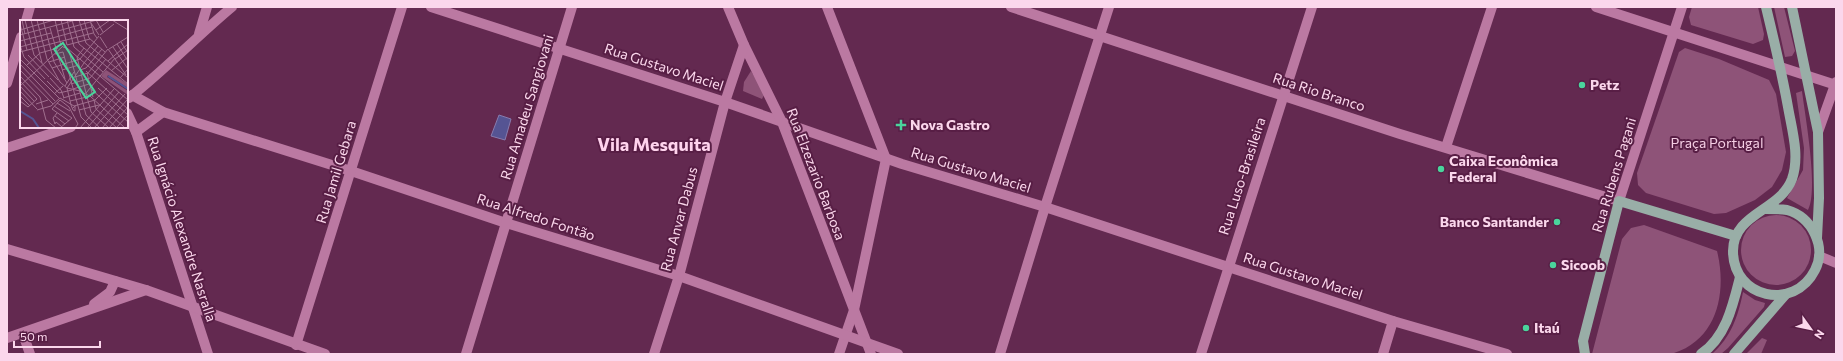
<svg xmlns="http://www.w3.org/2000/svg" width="1843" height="361" font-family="Commissioner,sans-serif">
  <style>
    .green { fill: #8e5378 }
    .water { fill: #555493; stroke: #877bae }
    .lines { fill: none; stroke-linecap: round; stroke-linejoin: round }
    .minor { stroke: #bb79a2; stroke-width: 10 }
    .major { stroke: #99aea7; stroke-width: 10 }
    .poi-dot { fill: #4ad49c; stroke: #581e45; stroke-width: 1.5 }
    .labels { text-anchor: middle; stroke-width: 4; stroke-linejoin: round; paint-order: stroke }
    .street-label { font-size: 14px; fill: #fbd7ec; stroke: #581e45 }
    .poi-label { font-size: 14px; font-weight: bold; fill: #fbd7ec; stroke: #581e45; text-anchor: start }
    .park-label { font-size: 14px; fill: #f4cee4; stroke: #581e45 }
    .district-label { font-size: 18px; font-weight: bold; fill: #ffd3ed; stroke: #581e45 }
    .inset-river { fill: none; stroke: #555493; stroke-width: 2 }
    .inset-road { fill: none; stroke: #a06f8e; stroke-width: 1 }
    .view { fill: #4ad49c; fill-opacity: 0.15; stroke: #4ad49c; stroke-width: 2 }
    .inset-edge { fill: none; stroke: #fbd7ec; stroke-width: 2 }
  </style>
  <rect width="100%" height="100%" fill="#632950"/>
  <!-- green -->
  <g class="green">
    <polygon points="1692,7 1758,7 1764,34 1763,40 1753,44 1691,25 1689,17"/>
    <polygon points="1774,7 1784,7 1795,51 1792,56 1785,57"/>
    <polygon points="1685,48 1719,59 1769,80 1776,94 1786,152 1782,170 1772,187 1755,200 1726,213 1714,214 1646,193 1638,185 1637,173 1679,52"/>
    <polygon points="751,71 765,93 762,99 743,91 744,82"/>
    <path d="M1802,91C1805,115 1819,191 1808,210L1787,198L1803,170L1804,148L1796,93Z"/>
    <circle cx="1776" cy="250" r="35"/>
    <path d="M1644,225L1717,251C1727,291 1718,339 1674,353C1667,356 1657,354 1650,354C1630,354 1611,354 1592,354L1622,239L1631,228Z"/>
    <path d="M1743,292L1755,300L1765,303L1764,307L1728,348L1721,354H1712C1731,337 1738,317 1743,292Z"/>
    <polygon points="1762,338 1767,340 1761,354 1746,354"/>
  </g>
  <!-- water -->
  <polygon class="water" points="499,115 511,119 505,140 491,136"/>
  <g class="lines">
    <!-- minor -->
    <g class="minor">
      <polyline points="431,7 725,102 902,164 1045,207 1393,321 1507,354"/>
      <polyline points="728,7 744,45 782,122 871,354"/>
      <polyline points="827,7 886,159 854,310 839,354"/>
      <polyline points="1011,7 1400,134 1619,201 1682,7"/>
      <polyline points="1596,7 1836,85"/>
      <polyline points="26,21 30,7"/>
      <polyline points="199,34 207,7"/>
      <polyline points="7,83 21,37"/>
      <polyline points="132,95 163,112 351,171 506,223 679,276 898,354"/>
      <path d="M129,98C165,70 197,36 232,7"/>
      <polyline points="127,113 136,132 208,354"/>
      <polyline points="136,132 163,112"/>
      <polyline points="1818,132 1836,82"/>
      <polyline points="1446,147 1492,7"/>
      <polyline points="7,148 71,127"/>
      <polyline points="7,249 146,290 325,354"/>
      <polyline points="1819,256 1836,263"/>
      <polyline points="94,304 110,292 115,281"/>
      <polyline points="23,334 30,354"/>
      <polyline points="7,338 146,290"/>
      <polyline points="296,345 402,7"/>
      <polyline points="466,354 572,7"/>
      <polyline points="654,354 679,276 725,102 744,45"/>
      <polyline points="1000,354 1045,207 1109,7"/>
      <polyline points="1201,354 1312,7"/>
      <polyline points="1383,354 1393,321"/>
    </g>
    <!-- major -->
    <g class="major">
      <polyline points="1792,7 1818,132 1819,198 1817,238"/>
      <path d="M1766,209C1772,209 1780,209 1787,210C1812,217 1827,247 1815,270C1794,312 1733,298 1733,251C1733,213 1780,211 1792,179C1800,156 1792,130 1788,107C1782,74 1774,40 1766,7"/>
      <polyline points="1585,354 1583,341 1619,201 1736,236"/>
      <path d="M1701,354C1726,337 1733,305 1740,277"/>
      <polyline points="1734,354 1786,294"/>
    </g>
  </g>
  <!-- markers -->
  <g class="poi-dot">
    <circle cx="1582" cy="85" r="4"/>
    <path d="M899 119h4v4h4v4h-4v4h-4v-4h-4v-4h4z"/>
    <circle cx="1441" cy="169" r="4"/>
    <circle cx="1557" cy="222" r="4"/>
    <circle cx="1553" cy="265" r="4"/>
    <circle cx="1526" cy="328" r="4"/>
  </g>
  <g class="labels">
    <!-- street labels -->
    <g class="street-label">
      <text transform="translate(664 67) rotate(18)" y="5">Rua Gustavo Maciel</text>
      <text transform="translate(1319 92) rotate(18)" y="5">Rua Rio Branco</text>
      <text transform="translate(527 107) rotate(-73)" y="5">Rua Amadeu Sangiovani</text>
      <text transform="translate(971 170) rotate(17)" y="5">Rua Gustavo Maciel</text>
      <text transform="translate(336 172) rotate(-73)" y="5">Rua Jamil Gebara</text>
      <text transform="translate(816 174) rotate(69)" y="5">Rua Elzezario Barbosa</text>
      <text transform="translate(1614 175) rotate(-73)" y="5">Rua Rubens Pagani</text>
      <text transform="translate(1242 176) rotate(-72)" y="5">Rua Luso-Brasileira</text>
      <text transform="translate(536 217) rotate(18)" y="5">Rua Alfredo Fontão</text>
      <text transform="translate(679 219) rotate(-75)" y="5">Rua Anvar Dabus</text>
      <text transform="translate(182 229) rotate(72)" y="5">Rua Ignácio Alexandre Nasralla</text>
      <text transform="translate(1303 276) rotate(18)" y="5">Rua Gustavo Maciel</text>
    </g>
    <!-- poi labels -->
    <g class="poi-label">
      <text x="1590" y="90">Petz</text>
      <text x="910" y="130">Nova Gastro</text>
      <text x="1449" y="166">Caixa Econômica<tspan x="1449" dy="16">Federal</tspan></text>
      <text x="1549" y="227" text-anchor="end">Banco Santander</text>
      <text x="1561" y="270">Sicoob</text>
      <text x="1534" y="333">Itaú</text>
    </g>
    <!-- park labels -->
    <g class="park-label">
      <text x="1717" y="148">Praça Portugal</text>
    </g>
    <!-- district labels -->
    <g class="district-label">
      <text x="654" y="151">Vila Mesquita</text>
    </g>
  </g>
  <!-- overview -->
  <g transform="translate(20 20)">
    <rect width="108" height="108" fill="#632950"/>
    <path d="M86,50L108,64V68L88,55L87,57L108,71V75L81,56Z" fill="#8e5378"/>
    <path class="inset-river" d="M88,56L108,69M0,91L13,99L19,108"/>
    <path class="inset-road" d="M2,0L5,14M5,0L14,35L38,60M11,0L22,43M17,0L27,39L40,62L47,68L60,71M23,0L34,42L47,63M35,0L41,26M41,0L47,25L70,19M47,0L54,27L83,52M52,0L59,24L108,64M59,0L66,23L107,57M64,0L69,18L85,32M70,0L74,14L77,18M76,0L83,12M92,0L108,10M71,3L79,15M0,4L7,30M30,8L45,59M0,10L34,0M76,10L90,0M38,11L77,0M0,15L56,0M80,15L94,4M80,17L87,28M0,21L31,13M101,22L108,33M97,24L108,41M0,25L4,37L25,59M0,27L72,7M43,27L47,28L108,80M93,27L108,49M64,28L57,37L66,73M88,29L106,55M89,29L108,17M49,31L66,95L80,108M0,32L73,13M35,34L43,32L61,97L72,108M8,35L29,57M95,39L108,30M1,40L39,78M88,41L108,24M29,42L45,37M64,43L78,26M0,44L35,81M7,45L20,33L38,28M32,48L60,39L79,16M0,50L33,84M42,50L59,45M60,50L66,48L82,29M66,51L108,89M91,51L108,37M67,53L73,77M0,56L20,77L26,100L36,108M55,57L68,53L88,29M30,58L41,70L44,78M100,58L108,49M0,61L17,79M27,61L39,73L52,70M51,64L70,58L86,39M0,66L14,81M0,66L43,26L41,28M45,66L54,52M78,68L108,95L96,108M53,69L69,64M71,69L108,102M0,71L17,89M59,71L70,76L105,108M34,74L43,66M0,76L10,86M43,78L60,73M74,80L76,89L97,108M75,80L87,68M0,81L8,87L17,79M50,81L67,77M37,83L50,91M16,84L28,80M34,86L52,98L40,108M53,88L55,86V91L53,90L51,85L47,68L64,43M17,90L31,86L40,78L54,86L75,80M59,90L79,85M37,93L33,98L35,104L36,102L42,107M35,96L45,104M49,101L32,89L40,80L49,87L58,104L55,108M60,108L94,69M67,108L99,72M74,108L105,74M82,108L107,80M89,108L71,92L66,73L95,38M89,108L108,87"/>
    <path class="view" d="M43,23L75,72L66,78L34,29Z"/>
    <rect width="108" height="108" class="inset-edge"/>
  </g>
  <!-- border -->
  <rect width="1843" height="361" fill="none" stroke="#fbd7ec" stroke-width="16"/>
  <!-- north arrow -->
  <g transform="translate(1811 329) rotate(123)" stroke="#581e45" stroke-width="3" paint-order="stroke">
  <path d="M0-3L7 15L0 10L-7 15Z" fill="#fbd7ec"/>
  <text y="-6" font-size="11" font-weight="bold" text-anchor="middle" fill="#fbd7ec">N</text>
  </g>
  <!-- scale -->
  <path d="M14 341v6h86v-6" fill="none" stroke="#fbd7ec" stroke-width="2"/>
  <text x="20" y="341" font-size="12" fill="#fbd7ec" stroke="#581e45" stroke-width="3" paint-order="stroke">50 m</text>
</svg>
